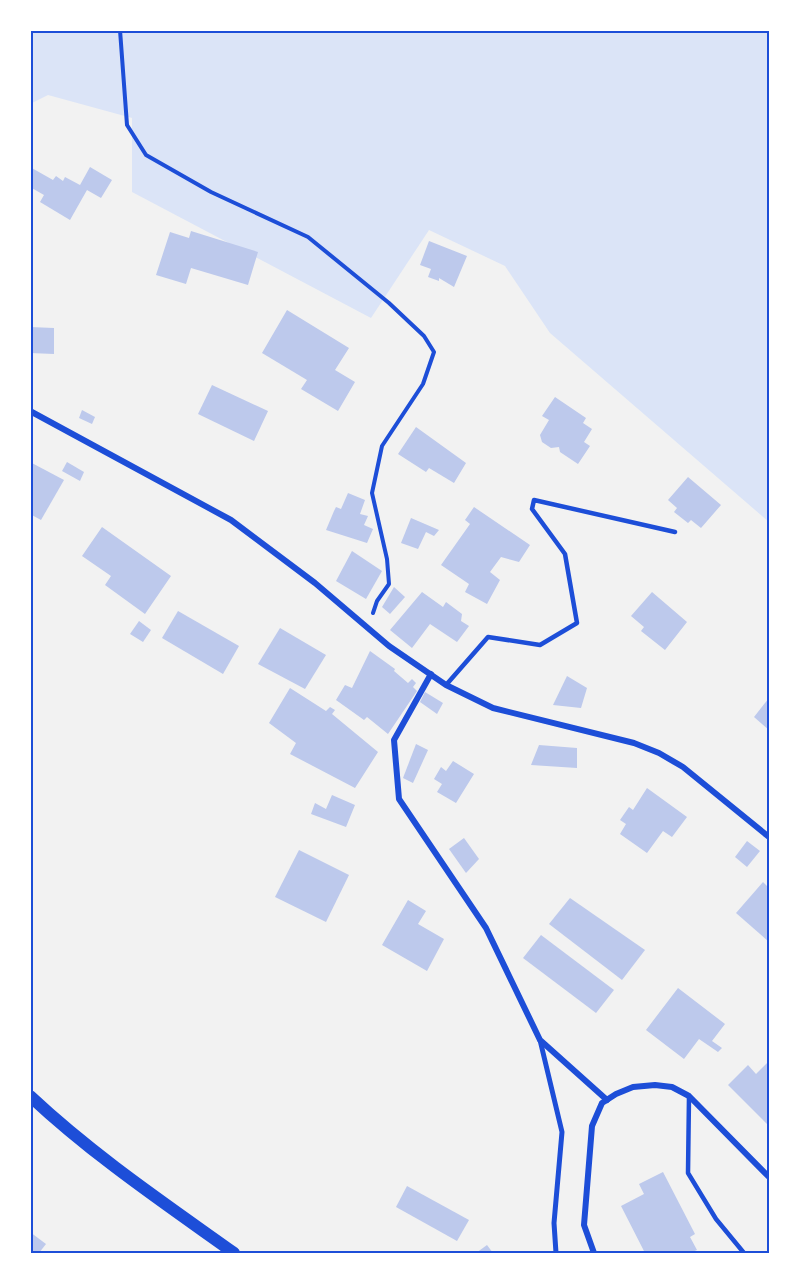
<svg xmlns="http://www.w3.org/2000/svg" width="799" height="1283" font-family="'Alegreya Sans',sans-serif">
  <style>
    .green { fill: #dbe4f7 }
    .building { fill: #bdc9ec }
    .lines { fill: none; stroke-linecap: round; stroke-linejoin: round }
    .path { stroke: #1d4ed8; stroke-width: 4 }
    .service { stroke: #1d4ed8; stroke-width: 4.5 }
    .pedestrian { stroke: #1d4ed8; stroke-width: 5 }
    .minor { stroke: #1d4ed8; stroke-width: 6 }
    .secondary { stroke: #1d4ed8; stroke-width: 12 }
    .neatline { fill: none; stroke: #1d4ed8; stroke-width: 2 }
  </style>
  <rect width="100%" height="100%" fill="#f2f2f2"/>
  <!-- green -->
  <polygon class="green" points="30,30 769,30 769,522 550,333 505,266 429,230 371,318 132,192 132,118 48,95 30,104"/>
  <!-- building -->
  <g class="building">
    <polygon points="30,167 53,180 56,176 63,181 65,177 80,185 90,167 112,180 101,198 87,190 70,220 40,202 44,195 30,187"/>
    <polygon points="191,231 258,252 248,285 191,268 186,284 156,275 170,232 189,238"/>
    <polygon points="429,241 467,256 454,287 439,278 439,281 428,277 431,269 420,265"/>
    <polygon points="287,310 349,348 335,370 355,382 338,411 301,389 307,380 262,353"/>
    <polygon points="30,327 54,328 54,354 30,353"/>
    <polygon points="212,385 268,411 254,441 198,414"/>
    <polygon points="555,397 586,418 583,423 592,429 584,442 590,446 578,464 560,452 559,447 551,448 542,442 540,435 549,420 542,416"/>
    <polygon points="82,410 95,417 92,424 79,418"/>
    <polygon points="416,427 466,463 454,483 429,468 426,472 398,454"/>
    <polygon points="30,462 64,480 41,520 30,514"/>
    <polygon points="67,462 84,472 80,481 62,471"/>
    <polygon points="688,477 721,505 701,528 691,520 688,523 674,512 677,508 668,500"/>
    <polygon points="348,493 365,500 360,514 368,516 364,525 373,529 367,543 326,530 334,511 336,507 341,509"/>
    <polygon points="474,507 530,545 519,562 501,557 490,572 500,580 487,604 465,592 469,584 441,565 470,524 465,520"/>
    <polygon points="411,518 439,530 434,536 426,532 418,549 401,543"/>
    <polygon points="102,527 171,576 145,614 105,585 111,576 82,556"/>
    <polygon points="352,551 382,571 366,599 336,581"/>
    <polygon points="394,587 405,597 390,614 382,607"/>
    <polygon points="422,592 443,607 446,602 462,614 461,621 469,626 457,642 430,624 412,648 390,630"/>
    <polygon points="652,592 687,622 665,650 641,631 644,627 631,616"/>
    <polygon points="178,611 239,646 223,674 162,638"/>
    <polygon points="139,621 151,630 143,642 130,634"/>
    <polygon points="280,628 326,655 305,689 258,664"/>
    <polygon points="370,651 395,669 394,671 408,683 412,679 416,683 413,687 417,691 388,734 367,717 364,720 336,700 345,685 352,688"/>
    <polygon points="567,676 587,688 581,708 553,705"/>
    <polygon points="290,688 326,711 330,707 335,710 332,714 378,752 355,788 290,754 296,743 269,723"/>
    <polygon points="425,692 443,703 437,714 420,702"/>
    <polygon points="769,698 769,730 754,717"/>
    <polygon points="416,744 428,750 413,783 403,778"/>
    <polygon points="539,745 577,748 577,768 531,765"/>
    <polygon points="453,761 474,774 456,803 437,792 442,784 434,779 441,767 446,771"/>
    <polygon points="647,788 687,817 672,837 663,831 647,853 620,834 626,824 620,820 629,807 633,810"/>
    <polygon points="332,795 355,805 346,827 311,814 315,803 326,809"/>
    <polygon points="464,838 479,859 466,873 449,849"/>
    <polygon points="747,841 760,851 747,867 735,857"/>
    <polygon points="299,850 349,875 326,922 275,897"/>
    <polygon points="763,882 769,888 769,942 736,913"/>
    <polygon points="570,898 645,950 622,980 549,924"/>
    <polygon points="408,900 426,911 418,924 444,939 427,971 382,945"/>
    <polygon points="541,935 614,990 596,1013 523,958"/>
    <polygon points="678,988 725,1024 712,1041 722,1048 718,1052 699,1039 684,1059 646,1030"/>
    <polygon points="769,1061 769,1126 728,1085 748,1065 756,1074"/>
    <polygon points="663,1172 695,1234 690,1237 697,1250 690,1253 645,1253 621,1206 644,1194 639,1184"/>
    <polygon points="407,1186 469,1220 457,1241 396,1207"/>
    <polygon points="30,1232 46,1244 39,1253 30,1253"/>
    <polygon points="487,1245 493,1253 476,1253"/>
  </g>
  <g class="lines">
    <!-- path -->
    <polyline class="path" points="120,30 127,125 146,155 211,192 308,237 389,303 424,336 434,352 423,384 382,446 372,493 387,559 389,584 377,601 373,613"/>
    <!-- service -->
    <g class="service">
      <polyline points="446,685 488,637 540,645 577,623 565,554 532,509 534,500 675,532"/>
      <polyline points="689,1096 688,1173 716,1219 744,1253"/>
    </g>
    <!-- pedestrian -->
    <polyline class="pedestrian" points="540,1040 562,1132 554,1223 556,1253"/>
    <!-- minor -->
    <g class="minor">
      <polyline points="30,411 231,520 315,583 389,646 446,685 493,708 634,743 659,753 683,767 769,837"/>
      <polyline points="431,674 394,740 399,799 486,928 540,1040 607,1100"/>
      <polyline points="594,1253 584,1225 592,1126 602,1103 616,1094 633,1087 655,1085 672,1087 689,1096 769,1177"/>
    </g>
    <!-- secondary -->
    <path class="secondary" d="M30,1096C93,1155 164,1203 234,1253"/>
  </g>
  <!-- border -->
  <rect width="799" height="1283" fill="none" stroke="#ffffff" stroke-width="63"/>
  <rect x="32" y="32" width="736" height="1220" class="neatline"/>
</svg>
